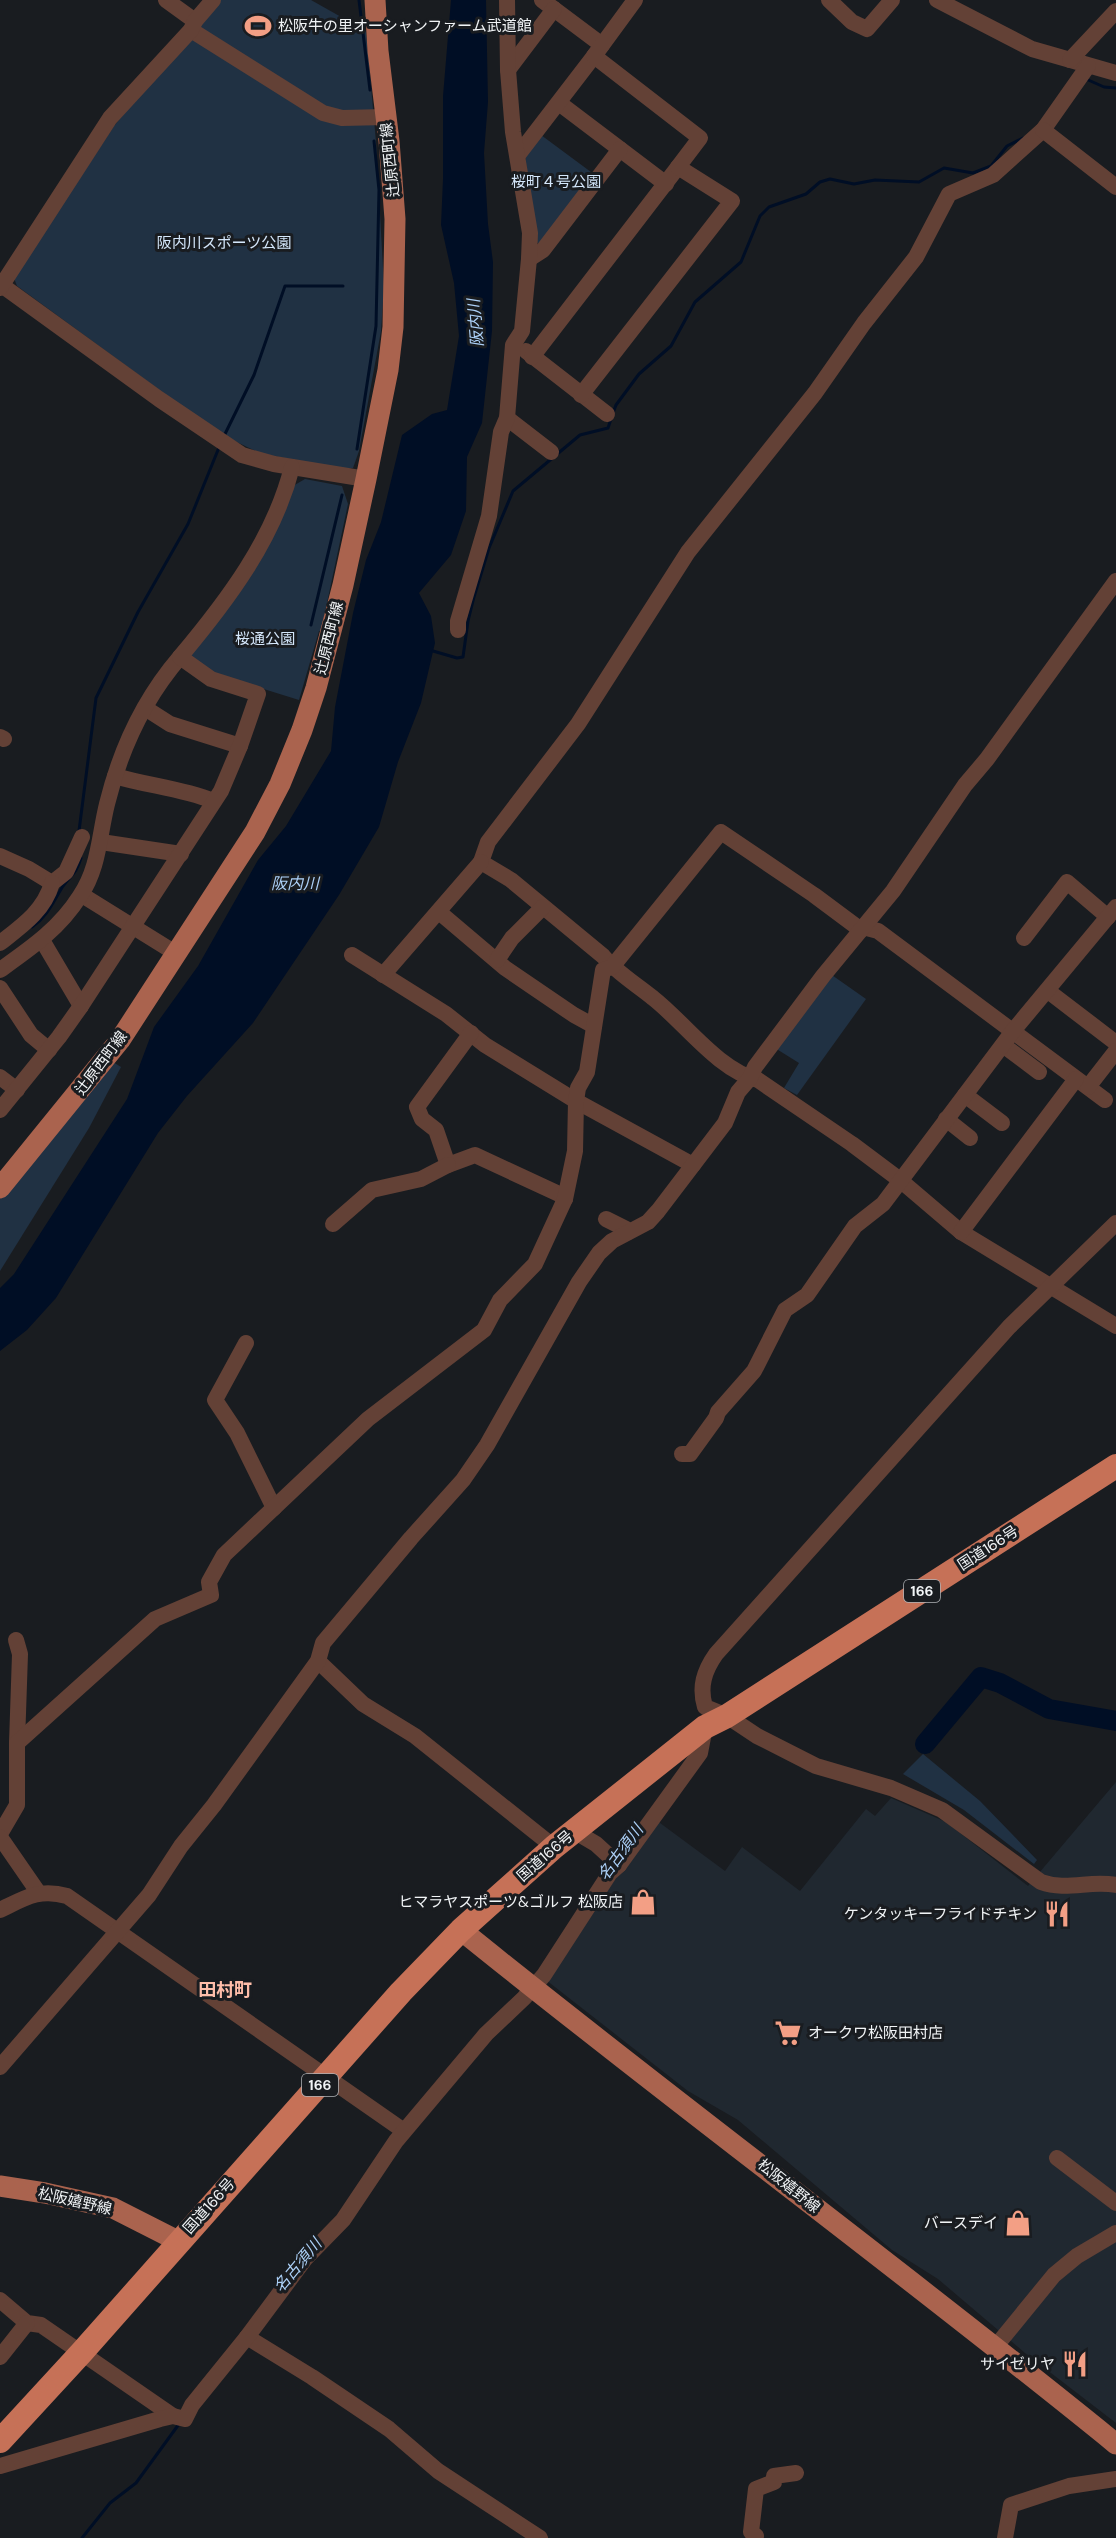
<svg xmlns="http://www.w3.org/2000/svg" width="1116" height="2538" font-family="'DM Sans','Noto Sans JP',sans-serif">
  <style>
    .built { fill: #202830 }
    .green { fill: #203143 }
    .water { fill: #000e25 }
    .lines { fill: none; stroke-linecap: round; stroke-linejoin: round }
    .stream { stroke: #000e25; stroke-width: 3 }
    .river { stroke: #000e25; stroke-width: 20 }
    .minor { stroke: #634136; stroke-width: 16 }
    .major { stroke: #aa634e; stroke-width: 21 }
    .highway { stroke: #c67157; stroke-width: 24 }
    .labels { text-anchor: middle; stroke-width: 6; stroke-linejoin: round; paint-order: stroke }
    .shield { fill: #191c20; stroke: #b0b3b6; stroke-width: 1.5 }
    .shield-label { font-size: 14px; font-weight: bold; fill: #f1f4f6 }
    .poi-label { font-size: 15px; fill: #f1f4f6; stroke: #191c20; text-anchor: end }
    .street-label { font-size: 15px; fill: #f1f4f6; stroke: #191c20 }
    .park-label { font-size: 15px; fill: #d4e7fb; stroke: #191c20 }
    .water-label { font-size: 16px; font-style: italic; fill: #acd0f7; stroke: #191c20 }
    .quarter-label { font-size: 18px; font-weight: bold; fill: #febda9; stroke: #191c20 }
  </style>
  <rect width="100%" height="100%" fill="#191c20"/>
  <!-- built -->
  <polygon class="built" points="1116,1782 1116,2423 1025,2353 938,2279 892,2250 738,2120 688,2091 546,1980 656,1820 725,1871 742,1847 800,1891 866,1809 875,1816 891,1798 946,1822 1028,1886"/>
  <!-- green -->
  <g class="green">
    <polygon points="216,0 311,0 366,31 376,142 384,286 381,331 359,451 353,468 346,469 262,454 218,433 17,286 14,278 114,126"/>
    <polygon points="541,135 595,175 542,244 535,242 525,156"/>
    <polygon points="305,479 342,486 348,504 321,631 319,631 299,700 218,675 193,661 191,653 293,486"/>
    <polygon points="829,973 866,999 797,1095 784,1088 799,1063 775,1048"/>
    <polygon points="113,1062 121,1067 89,1128 0,1271 0,1199"/>
    <polygon points="923,1754 980,1801 1037,1860 1034,1864 964,1810 903,1774"/>
  </g>
  <!-- water -->
  <polygon class="water" points="451,0 486,0 488,102 484,153 488,224 493,262 492,331 482,423 467,457 466,511 451,555 419,593 431,616 435,643 421,703 398,762 379,827 339,895 253,1023 187,1096 158,1133 56,1298 27,1330 0,1351 0,1288 14,1274 127,1099 154,1027 198,966 258,860 286,826 331,751 335,707 353,613 366,560 381,522 402,435 432,414 447,410 459,336 454,283 441,225 443,179 443,96"/>
  <g class="lines">
    <!-- stream -->
    <g class="stream">
      <polyline points="359,0 370,90"/>
      <polyline points="1086,79 1104,87 1116,88"/>
      <polyline points="613,413 616,405 639,374 671,346 695,302 741,262 760,216 769,207 806,194 820,182 830,179 854,184 875,180 919,182 944,168 973,173 991,166 1007,146 1023,138"/>
      <polyline points="224,436 254,375 285,286 343,286"/>
      <polyline points="357,449 376,326 379,190 374,141"/>
      <polyline points="311,625 342,495"/>
      <polyline points="433,651 457,658 463,657 468,621 474,597 489,548 513,491 580,435 608,428 611,419"/>
      <polyline points="79,831 96,698 138,612 188,524 220,445"/>
      <path d="M32,927C48,916 53,902 63,886C72,874 76,874 81,858"/>
      <polyline points="82,2538 110,2503 136,2483 179,2424"/>
    </g>
    <!-- river -->
    <polyline class="river" points="925,1744 981,1677 1000,1683 1049,1709 1116,1721"/>
    <!-- minor -->
    <g class="minor">
      <polyline points="166,0 195,21"/>
      <polyline points="542,0 602,45"/>
      <polyline points="829,0 852,22 867,29 892,0"/>
      <polyline points="937,0 1032,49 1116,73"/>
      <polyline points="191,30 323,113 342,118 386,117"/>
      <polyline points="1070,60 1116,11"/>
      <path d="M1088,66L1043,130L993,175L949,194L916,257L864,323L815,393L688,552L578,724L488,842L481,862L511,880L603,956C617,973 636,984 653,998C685,1023 718,1070 758,1080L852,1144L900,1180L961,1232L1116,1326"/>
      <polyline points="508,70 554,9"/>
      <polyline points="559,103 666,184"/>
      <polyline points="1043,130 1116,187"/>
      <polyline points="518,155 594,56"/>
      <polyline points="529,259 543,250 620,149"/>
      <polyline points="0,284 159,399 242,455 274,464 366,479"/>
      <polyline points="0,288 110,118 191,30 195,21 213,0"/>
      <polyline points="526,351 607,414"/>
      <polyline points="532,357 678,167"/>
      <polyline points="581,395 732,201 678,167 700,138 594,56 635,0"/>
      <polyline points="507,418 551,452"/>
      <polyline points="458,630 458,621 489,516 501,432 507,418 513,345 522,331 529,259 530,233 513,132 508,70 507,0"/>
      <polyline points="145,708 170,724 240,746"/>
      <polyline points="0,737 4,739"/>
      <path d="M115,776C148,786 181,788 213,801"/>
      <polyline points="101,842 181,854"/>
      <polyline points="0,856 29,869 52,883 66,872 82,837"/>
      <polyline points="82,895 177,954"/>
      <polyline points="439,912 505,968 574,1015 594,1026"/>
      <polyline points="863,927 878,931 1105,1100"/>
      <polyline points="1024,938 1067,882 1108,917"/>
      <polyline points="42,940 81,1006"/>
      <path d="M0,943C22,926 44,911 52,883"/>
      <polyline points="352,955 446,1014 485,1045 576,1101 693,1165"/>
      <polyline points="497,960 512,938 543,907"/>
      <path d="M0,970C31,948 59,929 80,896C99,868 99,836 107,804C120,751 144,699 180,657"/>
      <polyline points="383,975 481,862"/>
      <polyline points="0,988 31,1035 49,1050"/>
      <polyline points="1048,991 1116,1043"/>
      <polyline points="471,1033 417,1107 422,1119 436,1130 448,1165 475,1155 559,1194 565,1199"/>
      <polyline points="1003,1045 1039,1072"/>
      <polyline points="0,1077 17,1090"/>
      <polyline points="1088,1087 1116,1051"/>
      <polyline points="965,1095 1002,1123"/>
      <path d="M0,1110L59,1037L81,1006L221,791L240,746L258,694L211,679L180,657C227,601 274,539 292,467"/>
      <polyline points="946,1119 970,1138"/>
      <polyline points="606,1219 626,1229 628,1232"/>
      <path d="M1116,1223L1009,1327L716,1654C704,1671 699,1687 705,1707L727,1716L757,1736L816,1766L891,1788L942,1810L1041,1882C1066,1891 1091,1880 1116,1885"/>
      <polyline points="333,1224 372,1190 421,1179 448,1165"/>
      <polyline points="961,1232 1076,1079"/>
      <polyline points="246,1343 215,1400 237,1433 274,1508"/>
      <polyline points="682,1454 690,1454 716,1418 718,1412 754,1371 785,1310 807,1295 855,1226 883,1204 1013,1031 1116,907"/>
      <polyline points="16,1640 20,1654 17,1743"/>
      <polyline points="318,1661 363,1704 415,1736 554,1847"/>
      <polyline points="574,1831 596,1844 619,1865"/>
      <polyline points="0,1834 17,1805 17,1743 155,1619 211,1595 209,1582 224,1555 368,1419 484,1330 500,1300 535,1264 565,1199 575,1151 576,1101 578,1088 587,1072 603,970 612,967 721,832 814,895 861,930"/>
      <polyline points="0,1837 38,1892"/>
      <path d="M0,1910C25,1898 39,1888 67,1896L404,2131"/>
      <polyline points="0,2067 149,1895 181,1846 214,1805 318,1661 323,1643 411,1538 463,1480 487,1445 579,1282 599,1253 612,1241 648,1222 658,1211 725,1123 738,1092 750,1078 755,1067 823,976 893,891 965,785 987,759 1116,581"/>
      <polyline points="1057,2158 1116,2203"/>
      <polyline points="0,2300 27,2323 41,2325 173,2416"/>
      <polyline points="247,2337 312,2377 389,2429 438,2471 540,2538"/>
      <polyline points="996,2346 1054,2275 1077,2256 1116,2233"/>
      <polyline points="0,2357 27,2323"/>
      <polyline points="0,2466 160,2419 173,2416 185,2419 192,2405 247,2337 305,2259 343,2220 396,2141 486,2034 524,1998 544,1975 610,1873 619,1865 700,1753 705,1727"/>
      <polyline points="755,2538 756,2536 751,2532 756,2489 774,2482 774,2476 796,2473"/>
      <polyline points="1005,2538 1011,2505 1069,2486 1116,2479"/>
    </g>
    <!-- major -->
    <g class="major">
      <polyline points="0,1188 120,1040 255,832 280,784 302,730 316,688 343,585 366,479 388,370 393,327 395,219 389,141 378,51 375,0"/>
      <path d="M461,1930C677,2105 901,2269 1116,2444"/>
      <polyline points="0,2186 45,2193 113,2208 178,2241"/>
    </g>
    <!-- highway -->
    <polyline class="highway" points="0,2441 82,2352 401,1992 461,1930 554,1847 705,1727 727,1716 1116,1466"/>
  </g>
  <!-- icons -->
  <defs>
    <g id="stadium-bare" transform="scale(2.07)"><path d="M0-5a6.5 5 0 1 0 0 10a6.5 5 0 1 0 0-10ZM-3.5-1.8h7v3.6h-7Z" fill="#f39f85" stroke="#191c20" stroke-width="2.5" paint-order="stroke"/></g>
    <g id="shop-bare" transform="scale(2.07)"><path d="M-5-2.5h2.3a2.7 3.5 0 0 1 5.4 0H5L5.5 6h-11ZM-1.5-2.5h3a1.5 2.3 0 0 0-3 0Z" fill="#f39f85" stroke="#191c20" stroke-width="2.5" paint-order="stroke"/></g>
    <g id="restaurant-bare" transform="scale(2.07)"><path d="M-5-6h1v4h1v-4h1v4h1v-4h1v5L-1.5 .5V6h-2V.5L-5-1ZM5-6V6H3V1.5H1.5Q1.5-4 5-6Z" fill="#f39f85" stroke="#191c20" stroke-width="2.5" paint-order="stroke"/></g>
    <g id="supermarket-bare" transform="scale(2.07)"><path d="M-6-5.5h2.5l.6 2H6L4.5 2H-2.5L-4.4-4H-6ZM-1.5 3.2a1.3 1.3 0 1 0 .1 0ZM3 3.2a1.3 1.3 0 1 0 .1 0Z" fill="#f39f85" stroke="#191c20" stroke-width="2.5" paint-order="stroke"/></g>
  </defs>
  <g fill-rule="evenodd">
    <use href="#stadium-bare" x="258" y="26"/>
    <use href="#shop-bare" x="643" y="1902"/>
    <use href="#restaurant-bare" x="1057" y="1914"/>
    <use href="#supermarket-bare" x="788" y="2033"/>
    <use href="#shop-bare" x="1018" y="2223"/>
    <use href="#restaurant-bare" x="1075" y="2364"/>
  </g>
  <g class="labels">
    <!-- shield labels -->
    <g class="shield">
      <rect x="904" y="1580" width="36" height="22" rx="4.5"/>
      <rect x="302" y="2074" width="36" height="22" rx="4.5"/>
    </g>
    <g class="shield-label">
      <text x="922" y="1596">166</text>
      <text x="320" y="2090">166</text>
    </g>
    <!-- poi labels -->
    <g class="poi-label">
      <text x="278" y="31" text-anchor="start">松阪牛の里オーシャンファーム武道館</text>
      <text x="623" y="1907">ヒマラヤスポーツ&amp;ゴルフ 松阪店</text>
      <text x="1037" y="1919">ケンタッキーフライドチキン</text>
      <text x="808" y="2038" text-anchor="start">オークワ松阪田村店</text>
      <text x="998" y="2228">バースデイ</text>
      <text x="1055" y="2369">サイゼリヤ</text>
    </g>
    <!-- street labels -->
    <g class="street-label">
      <text transform="translate(390 160) rotate(-96)" y="5">辻原西町線</text>
      <text transform="translate(329 638) rotate(-76)" y="5">辻原西町線</text>
      <text transform="translate(101 1063) rotate(-53)" y="5">辻原西町線</text>
      <text transform="translate(988 1548) rotate(-33)" y="5">国道166号</text>
      <text transform="translate(545 1856) rotate(-41)" y="5">国道166号</text>
      <text transform="translate(789 2186) rotate(39)" y="5">松阪嬉野線</text>
      <text transform="translate(75 2201) rotate(13)" y="5">松阪嬉野線</text>
      <text transform="translate(209 2206) rotate(-48)" y="5">国道166号</text>
    </g>
    <!-- park labels -->
    <g class="park-label">
      <text x="556" y="187">桜町４号公園</text>
      <text x="224" y="248">阪内川スポーツ公園</text>
      <text x="265" y="644">桜通公園</text>
    </g>
    <!-- water labels -->
    <g class="water-label">
      <text transform="translate(475 323) rotate(-95)" y="6">阪内川</text>
      <text x="295" y="889">阪内川</text>
      <text transform="translate(620 1852) rotate(-54)" y="6">名古須川</text>
      <text transform="translate(297 2265) rotate(-50)" y="6">名古須川</text>
    </g>
    <!-- quarter labels -->
    <g class="quarter-label">
      <text x="225" y="1996">田村町</text>
    </g>
  </g>
</svg>
